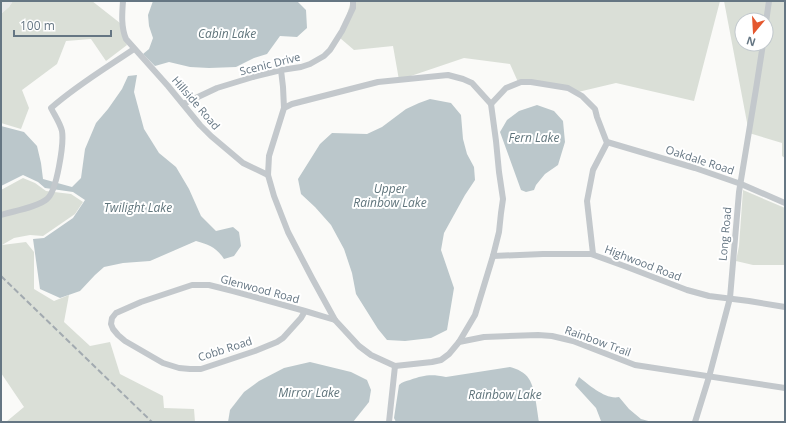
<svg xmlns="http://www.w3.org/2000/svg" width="786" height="423" font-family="'Open Sans',sans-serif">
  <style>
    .built { fill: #e8e9e9 }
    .green { fill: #dadfd7; fill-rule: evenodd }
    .water { fill: #bbc7cb }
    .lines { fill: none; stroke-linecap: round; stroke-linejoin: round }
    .minor { stroke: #c3c8cc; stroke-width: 6 }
    .rail { stroke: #a2aab0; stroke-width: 2; stroke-dasharray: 6 3; stroke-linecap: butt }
    .labels { text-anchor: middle; stroke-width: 4; stroke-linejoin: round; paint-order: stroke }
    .street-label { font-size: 11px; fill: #657683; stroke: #fff }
    .water-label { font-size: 12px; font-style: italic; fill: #60757c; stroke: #fff }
  </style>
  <rect width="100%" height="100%" fill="#fafaf8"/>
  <!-- built -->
  <polygon class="built" points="1,1 13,1 9,7 1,14"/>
  <!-- green -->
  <g class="green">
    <polygon points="13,1 92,1 120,23 127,45 106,61 91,39 66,41 57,64 22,90 29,108 21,129 1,123 1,14 9,7"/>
    <polygon points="351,1 720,1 694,101 616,83 578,92 518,82 510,64 464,58 399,80 393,46 354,50 340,38"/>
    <path d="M724,1H785V158L782,156V143L749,133ZM742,20H766V44H742Z"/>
    <polygon points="23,178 35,183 46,191 71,194 83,202 75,214 43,236 30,235 14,238 2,245 26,242 34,252 34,289 54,301 69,295 64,322 90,346 110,342 120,374 163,396 164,408 194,409 195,422 6,422 24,407 1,373 1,190"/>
    <polygon points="743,190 785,208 785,265 753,265 736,261 739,246"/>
  </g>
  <!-- water -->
  <g class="water">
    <polygon points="153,1 297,1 306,10 307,28 297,37 280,36 267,54 254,58 236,67 209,68 190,67 169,62 155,66 143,54 149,49 153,38 149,26 148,15"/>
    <path d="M137,75L134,92L144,129L159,153L176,167L189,189L201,216L216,231L233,227L239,232L241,246L234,256L224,259C216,247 209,245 196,241L150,261L123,263L104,267L95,275L80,291L60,298L40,289L33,239L44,238L73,218L85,200L73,192L45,188L38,182L23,175L1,186V126L24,132L37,146L41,163L43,179L72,187L81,178L85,149L96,123L108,109L122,89L128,76Z"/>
    <polygon points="430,99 451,103 461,115 463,139 467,154 474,167 475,180 465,195 444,233 441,250 454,288 447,330 431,338 405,341 387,340 378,329 356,294 352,273 344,249 331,225 315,207 301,194 298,179 320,144 332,133 367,134 382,127 406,109 419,103"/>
    <polygon points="537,105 554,111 563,121 565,142 558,165 545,174 536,185 534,190 526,192 521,190 500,132 507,120 519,111"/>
    <polygon points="310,362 351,372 367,380 371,390 369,402 353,422 228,422 230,410 244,392 259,381 284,368"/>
    <path d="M510,367C517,369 525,372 529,379C535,388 537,410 539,422H396L394,418L399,385C402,382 406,381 410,380C424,375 431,374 446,377Z"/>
    <path d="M579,377C589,385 606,400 619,397L629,409L641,419L652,422H600L601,421L596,408L575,385Z"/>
  </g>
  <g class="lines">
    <!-- minor -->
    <g class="minor">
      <path d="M123,1C122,14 121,27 126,39L168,86L200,125L211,136L243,163L268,175"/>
      <polyline points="766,22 769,1"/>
      <polyline points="281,70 283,87 284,108"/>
      <polyline points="183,104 217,88 253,77 281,70 301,67 310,64 324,56 330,50 342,31 353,8 353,1"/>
      <polyline points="491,104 506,88 521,82 531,82 568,88 582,96 595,109 597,117 607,143 593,170 587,201 593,254"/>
      <polyline points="607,142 695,168 741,184 785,203"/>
      <path d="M1,215C14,211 38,207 47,199C57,191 64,143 62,131C60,123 55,116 51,108C77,85 106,68 134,49"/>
      <polyline points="493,256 543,254 591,254 627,267 687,290 709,296 749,301 785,307"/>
      <polyline points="305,311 301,318 283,338 277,342 255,351 201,369 190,369 179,368 163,363 125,341 118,335 113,329 111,324 112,318 116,313 141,302 192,285 209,285 233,291 305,311 335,320"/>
      <polyline points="395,366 371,355 359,346 335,320 312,278 288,232 274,196 268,175 269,156 284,108 292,104 378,82 448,75 463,79 472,83 491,104 496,141 499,172 503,199 501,213 499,232 493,256 475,315 459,342"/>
      <polyline points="395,366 432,362 441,360 449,354 459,342 484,337 538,335 552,336 573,341 635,365 785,388"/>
      <polyline points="389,422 395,366"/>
      <polyline points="695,422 709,377 730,298 739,192 756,89 763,44"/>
    </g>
    <!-- rail -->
    <polyline class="rail" points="1,276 152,422"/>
  </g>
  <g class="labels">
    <!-- street labels -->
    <g class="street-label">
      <text transform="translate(270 64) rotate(-14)" y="4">Scenic Drive</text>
      <text transform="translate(196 103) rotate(49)" y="4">Hillside Road</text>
      <text transform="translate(700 160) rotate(18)" y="4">Oakdale Road</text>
      <text transform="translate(725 234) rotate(-85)" y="4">Long Road</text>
      <text transform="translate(643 263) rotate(21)" y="4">Highwood Road</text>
      <text transform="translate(260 289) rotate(15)" y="4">Glenwood Road</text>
      <text transform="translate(598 341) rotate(20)" y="4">Rainbow Trail</text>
      <text transform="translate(225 349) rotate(-18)" y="4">Cobb Road</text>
    </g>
    <!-- water labels -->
    <g class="water-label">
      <text x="227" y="38">Cabin Lake</text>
      <text x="534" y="142">Fern Lake</text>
      <text x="390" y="193">Upper<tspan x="390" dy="14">Rainbow Lake</tspan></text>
      <text x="138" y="212">Twilight Lake</text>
      <text x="309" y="397">Mirror Lake</text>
      <text x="505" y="399">Rainbow Lake</text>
    </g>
  </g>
  <!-- border -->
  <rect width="786" height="423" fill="none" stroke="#657683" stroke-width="4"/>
  <!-- north arrow -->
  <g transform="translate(754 32) rotate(198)"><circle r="19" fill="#ffffff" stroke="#c1c8cd"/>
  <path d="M0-3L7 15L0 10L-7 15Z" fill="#e4572e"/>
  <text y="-6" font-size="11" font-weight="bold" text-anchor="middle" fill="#657683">N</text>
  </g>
  <!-- scale -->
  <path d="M14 30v6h97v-6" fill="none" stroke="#657683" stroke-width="2"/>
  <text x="20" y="30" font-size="12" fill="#657683" stroke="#ffffff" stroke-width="3" paint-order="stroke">100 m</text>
</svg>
